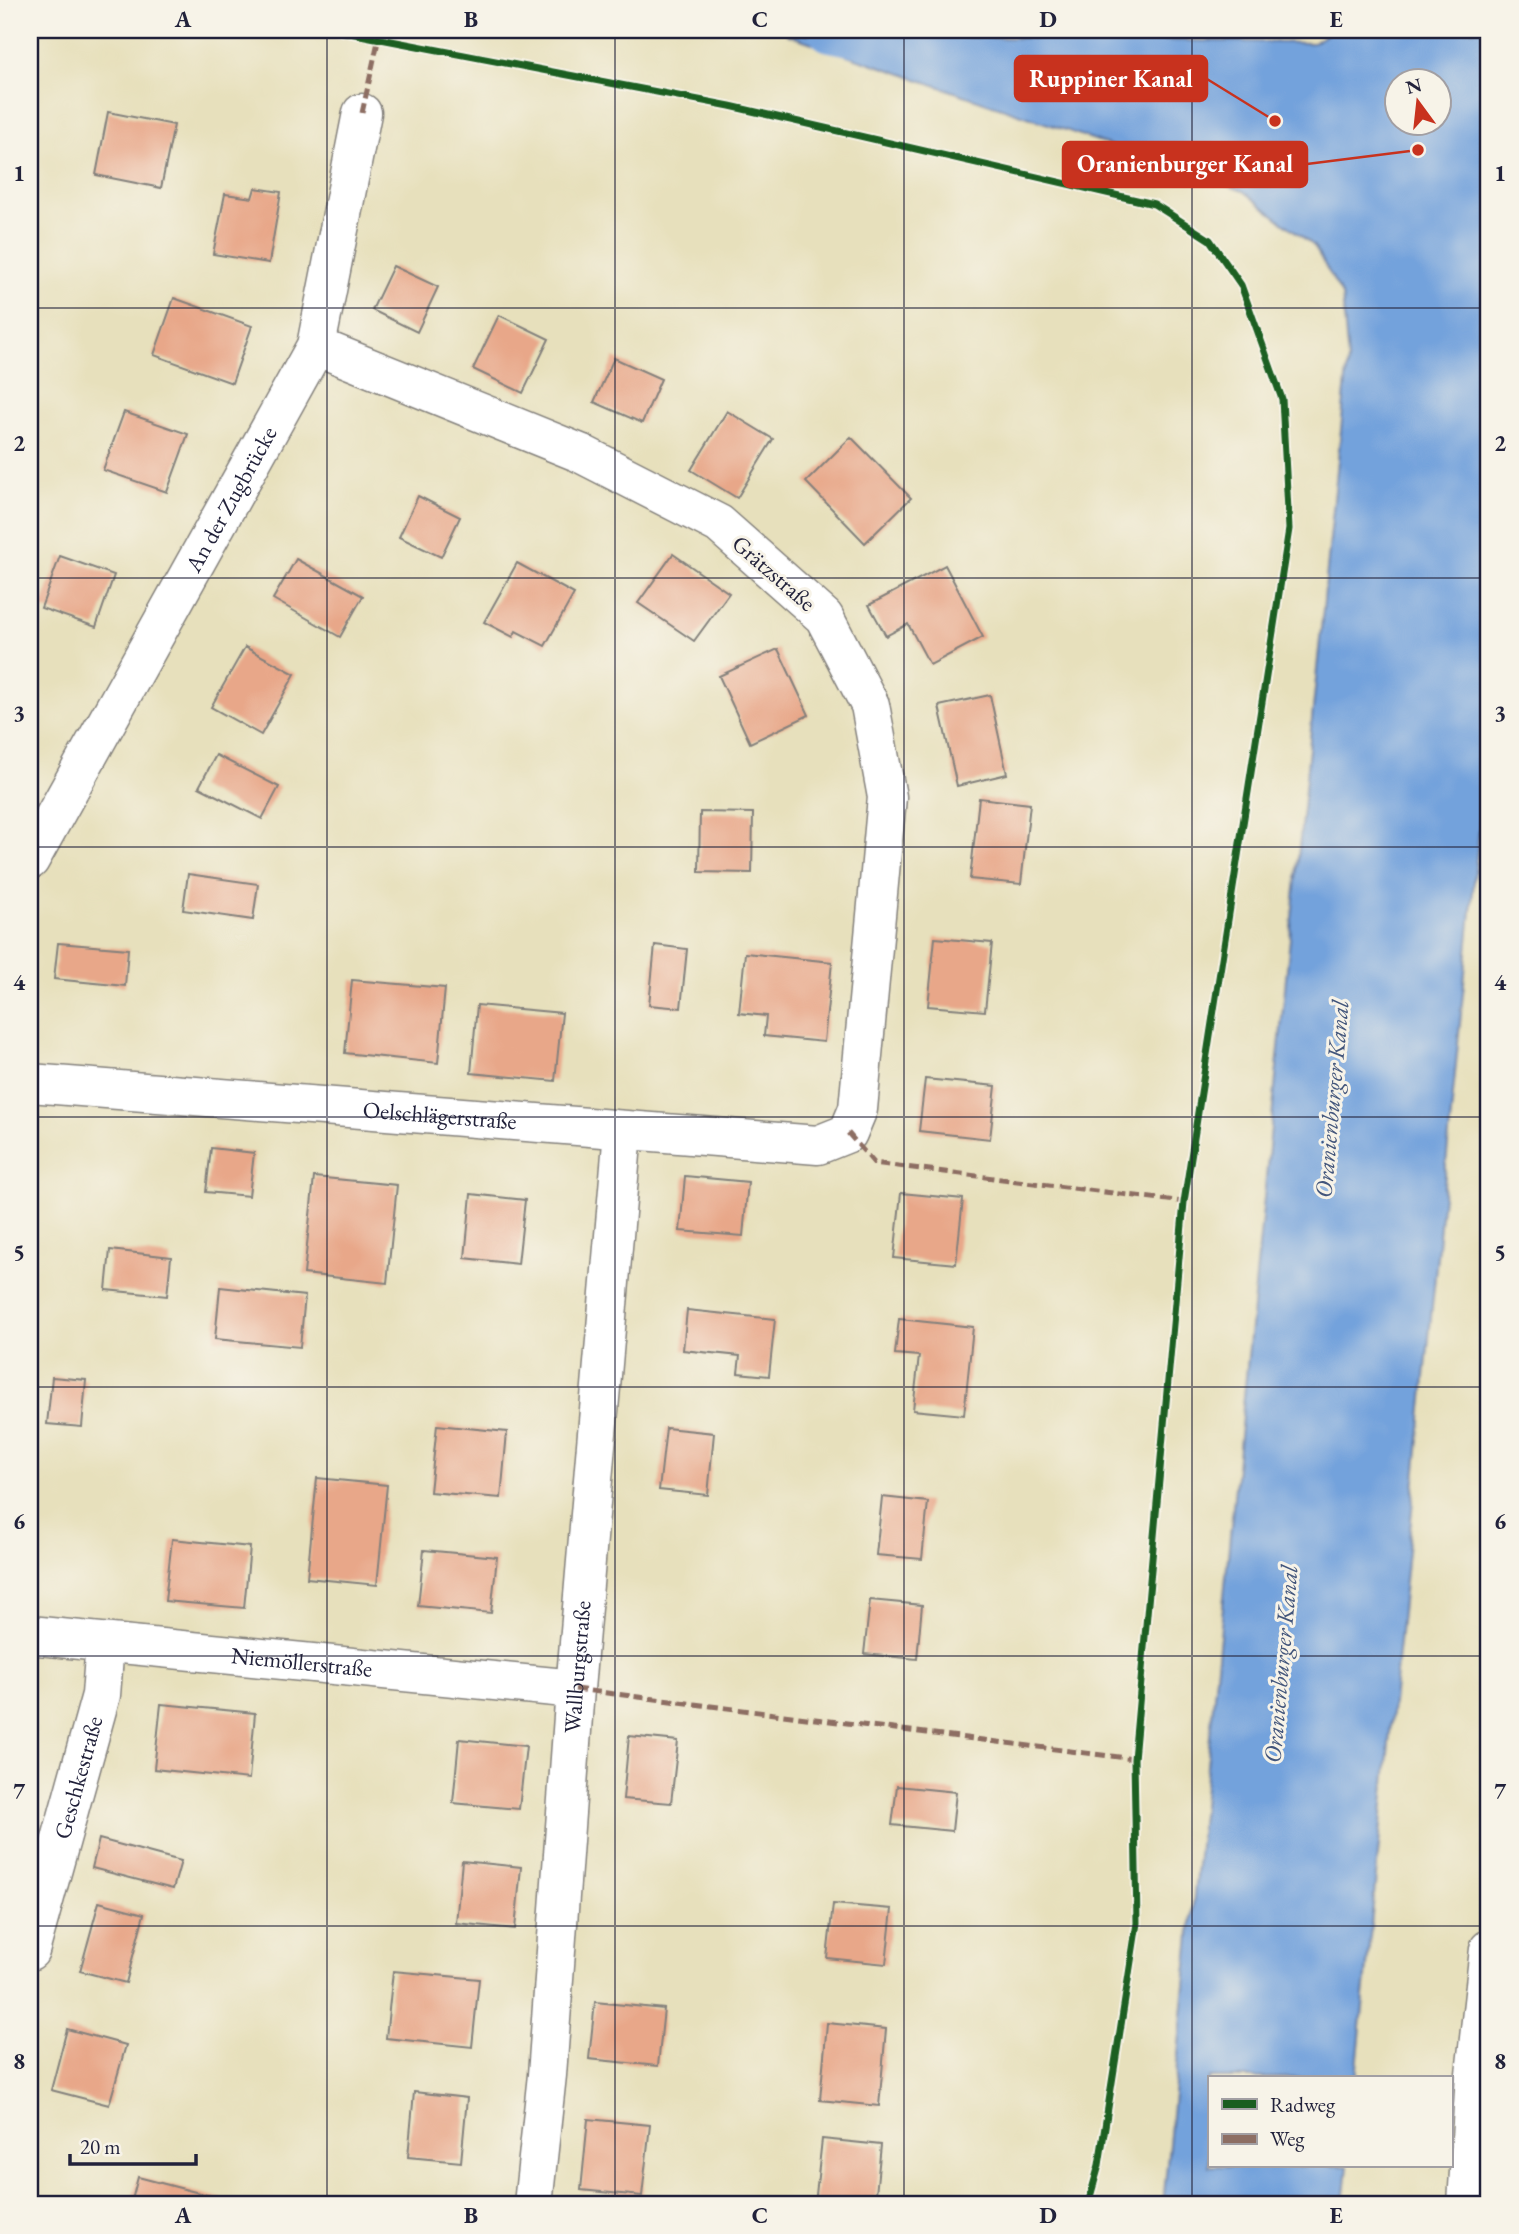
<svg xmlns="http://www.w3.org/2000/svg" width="1519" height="2234" font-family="'EB Garamond',serif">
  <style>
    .water { fill: #73a2dc; stroke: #4a628c; stroke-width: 2; fill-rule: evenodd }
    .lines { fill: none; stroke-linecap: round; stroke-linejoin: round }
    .canal { stroke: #73a2dc; stroke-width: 44 }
    .building { fill: #e8a789 }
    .minor-casing { stroke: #84817c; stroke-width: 41 }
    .minor { stroke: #fff; stroke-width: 38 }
    .quiet { stroke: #8d6e63; stroke-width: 5; stroke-dasharray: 10 5; stroke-linecap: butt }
    .cycleway-casing { stroke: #f7f3e8; stroke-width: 11 }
    .cycleway { stroke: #1b5e20; stroke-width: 7 }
    .grid { fill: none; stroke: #22223b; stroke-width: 2; stroke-opacity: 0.55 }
    .labels { text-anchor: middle; stroke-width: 6; stroke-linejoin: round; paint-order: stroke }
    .street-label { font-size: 23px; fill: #22223b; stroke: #f7f3e8 }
    .water-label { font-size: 24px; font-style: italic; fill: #42557b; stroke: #f7f3e8 }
    .leader { fill: none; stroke: #c8321e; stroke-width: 2.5 }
    .callout-dot { fill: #c8321e; stroke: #f7f3e8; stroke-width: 2.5 }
    .callout { fill: #c8321e; stroke: #c8321e; stroke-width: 2.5 }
    .callout-label { font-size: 24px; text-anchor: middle; font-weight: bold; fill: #fff }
    .neatline { fill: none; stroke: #22223b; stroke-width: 2.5 }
    .grid-label { font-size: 23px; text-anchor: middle; font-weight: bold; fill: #22223b }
  </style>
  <rect width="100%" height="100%" fill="#f7f3e8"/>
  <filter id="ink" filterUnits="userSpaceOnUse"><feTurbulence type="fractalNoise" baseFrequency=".0143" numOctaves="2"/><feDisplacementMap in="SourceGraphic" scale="14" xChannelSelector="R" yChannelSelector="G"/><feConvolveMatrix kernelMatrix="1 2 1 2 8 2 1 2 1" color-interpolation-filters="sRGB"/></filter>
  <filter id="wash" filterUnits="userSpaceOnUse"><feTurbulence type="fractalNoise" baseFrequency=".00686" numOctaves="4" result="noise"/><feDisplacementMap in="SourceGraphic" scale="28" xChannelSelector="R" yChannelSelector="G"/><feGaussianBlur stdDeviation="1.57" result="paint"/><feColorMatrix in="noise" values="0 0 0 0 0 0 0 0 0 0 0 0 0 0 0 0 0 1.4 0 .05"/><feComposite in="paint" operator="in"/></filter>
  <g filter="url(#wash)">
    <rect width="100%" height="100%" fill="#e7e0bc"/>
    <!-- water -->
    <path class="water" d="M1333,30H1489V729L1356,2078H1209V2166H1348L1344,2204H1163L1348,360L1342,295L1314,246L1243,191L786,34L1313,43ZM1396,80H1438V122H1396Z"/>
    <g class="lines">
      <!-- canal -->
      <polyline class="canal" points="830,30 916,47"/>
    </g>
    <g id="blocks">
      <!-- building -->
      <g class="building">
        <polygon points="108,112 174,125 161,188 96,175"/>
        <polygon points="255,188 281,192 269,263 213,254 225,194 252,198"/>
        <polygon points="393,266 438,287 417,332 372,310"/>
        <polygon points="174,298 252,326 232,383 154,355"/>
        <polygon points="499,315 549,339 523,393 473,369"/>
        <polygon points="614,358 661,379 642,423 594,402"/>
        <polygon points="727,411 773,439 737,498 691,470"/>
        <polygon points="124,412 188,434 167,492 103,470"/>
        <polygon points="851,437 911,498 865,543 806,482"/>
        <polygon points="418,496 460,517 441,557 399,537"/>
        <polygon points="673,554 729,593 694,641 638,603"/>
        <polygon points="60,556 114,575 96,627 41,608"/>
        <polygon points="296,559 363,596 340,637 273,599"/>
        <polygon points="517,563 574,594 545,646 516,631 513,637 484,622"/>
        <polygon points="945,565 983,637 930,665 908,624 886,636 869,605"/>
        <polygon points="245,647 295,674 261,735 211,707"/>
        <polygon points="778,649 809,715 750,743 719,676"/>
        <polygon points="990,695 1007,774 957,786 939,706"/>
        <polygon points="216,755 279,787 262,819 199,787"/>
        <polygon points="979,798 1030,804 1021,884 970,879"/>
        <polygon points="700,812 753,813 752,873 699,872"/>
        <polygon points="188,874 258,884 253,920 183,910"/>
        <polygon points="935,938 992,943 985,1011 928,1006"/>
        <polygon points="58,943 128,949 125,986 54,979"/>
        <polygon points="655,945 687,949 681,1008 649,1005"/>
        <polygon points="745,953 832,962 824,1042 764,1036 766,1016 739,1013"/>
        <polygon points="352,980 445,988 438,1063 345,1053"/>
        <polygon points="477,1005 562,1013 555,1081 471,1073"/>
        <polygon points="925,1079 996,1086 990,1139 919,1131"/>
        <polygon points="211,1148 254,1153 249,1196 206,1192"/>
        <polygon points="685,1176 748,1182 743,1236 680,1231"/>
        <polygon points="314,1177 397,1185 387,1283 304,1274"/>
        <polygon points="901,1193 963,1199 956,1264 894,1258"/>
        <polygon points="471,1194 525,1200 518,1264 465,1258"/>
        <polygon points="110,1250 171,1257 167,1296 106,1290"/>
        <polygon points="220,1287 305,1296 300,1347 215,1339"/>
        <polygon points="687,1310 775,1319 769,1376 738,1373 740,1356 683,1350"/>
        <polygon points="899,1319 973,1327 964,1415 913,1410 919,1356 895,1354"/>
        <polygon points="52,1377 86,1380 82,1427 47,1424"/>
        <polygon points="437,1425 507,1432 501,1498 430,1492"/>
        <polygon points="666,1428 714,1433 708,1495 659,1490"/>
        <polygon points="317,1478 387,1485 377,1585 307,1578"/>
        <polygon points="882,1497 928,1502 922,1559 876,1555"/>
        <polygon points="172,1539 250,1547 244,1608 165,1601"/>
        <polygon points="424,1550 497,1557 491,1613 418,1606"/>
        <polygon points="870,1600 922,1605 917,1659 864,1654"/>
        <polygon points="161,1704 255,1713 249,1779 154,1769"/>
        <polygon points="629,1736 678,1741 671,1803 623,1799"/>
        <polygon points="459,1739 526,1746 519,1809 453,1803"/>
        <polygon points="897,1786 956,1792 952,1831 892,1825"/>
        <polygon points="99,1839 181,1861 173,1889 92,1868"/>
        <polygon points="462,1861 521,1867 515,1929 456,1923"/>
        <polygon points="99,1902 144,1914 126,1983 80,1971"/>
        <polygon points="833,1904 892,1909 886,1964 827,1958"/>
        <polygon points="393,1971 479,1979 472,2047 386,2038"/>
        <polygon points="595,2002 664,2009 658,2066 589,2059"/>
        <polygon points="827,2023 886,2029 879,2106 820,2100"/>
        <polygon points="67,2029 126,2045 109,2105 51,2090"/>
        <polygon points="414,2092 467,2098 461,2162 408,2157"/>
        <polygon points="588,2119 650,2125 642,2196 581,2190"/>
        <polygon points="822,2139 881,2145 875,2204 815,2204"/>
        <polygon points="138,2177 222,2199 220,2204 131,2204"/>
      </g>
    </g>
  </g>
  <g filter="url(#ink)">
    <use href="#blocks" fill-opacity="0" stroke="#84817c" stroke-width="2"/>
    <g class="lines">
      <!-- minor casing -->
      <g class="minor-casing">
        <g id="minor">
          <path id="s1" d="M30,860L316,346L362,113"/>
          <path id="s2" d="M30,1083L818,1145L848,1133L858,1109L887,797L870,705L824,617L719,524L580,453L316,346"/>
          <path id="s3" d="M30,1635L575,1689"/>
          <path id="s4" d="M30,1951L101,1695L105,1643"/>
          <path id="s5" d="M533,2204L547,2075L575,1689L623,1131"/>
          <polyline points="1467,2204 1475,2074 1489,1949"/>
        </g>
      </g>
      <!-- minor -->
      <use href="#minor" class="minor"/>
      <!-- quiet -->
      <g class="quiet">
        <polyline points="362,113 379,37"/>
        <polyline points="848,1133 874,1163 1184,1202"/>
        <polyline points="575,1689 1134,1759"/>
      </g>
      <!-- cycleway casing -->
      <g class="cycleway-casing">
        <polyline id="cycleway" points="334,30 730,106 1154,204 1210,240 1241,285 1282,399 1289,529 1184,1202 1134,1759 1137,1923 1099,2165 1088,2204"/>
      </g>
      <!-- cycleway -->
      <use href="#cycleway" class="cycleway"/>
    </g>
  </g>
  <!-- grid -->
  <path class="grid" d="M327,30V2204M615,30V2204M904,30V2204M1192,30V2204M30,308H1489M30,578H1489M30,847H1489M30,1117H1489M30,1387H1489M30,1656H1489M30,1926H1489"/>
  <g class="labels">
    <!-- street labels -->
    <g class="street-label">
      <text dy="8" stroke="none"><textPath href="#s1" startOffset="413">An der Zugbrücke</textPath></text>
      <text transform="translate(774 573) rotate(41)" y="8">Grätzstraße</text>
      <text dy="8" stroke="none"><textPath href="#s2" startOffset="411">Oelschlägerstraße</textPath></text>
      <text dy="8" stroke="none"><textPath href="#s3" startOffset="273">Niemöllerstraße</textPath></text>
      <text dy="8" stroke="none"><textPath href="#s5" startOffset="539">Wallburgstraße</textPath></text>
      <text dy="8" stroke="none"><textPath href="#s4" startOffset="180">Geschkestraße</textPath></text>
    </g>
    <!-- water labels -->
    <g class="water-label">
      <text transform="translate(1332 1099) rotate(-85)" y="8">Oranienburger Kanal</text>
      <text transform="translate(1281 1664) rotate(-85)" y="8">Oranienburger Kanal</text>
    </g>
  </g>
  <!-- callouts -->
  <path class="leader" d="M1275 121L1207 79M1418 150L1307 164"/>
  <g class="callout-dot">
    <circle cx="1275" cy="121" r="7"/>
    <circle cx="1418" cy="150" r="7"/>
  </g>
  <g class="callout">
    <rect x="1015" y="56" width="192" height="45" rx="7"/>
    <rect x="1063" y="142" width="244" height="45" rx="7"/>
  </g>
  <g class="callout-label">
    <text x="1111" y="87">Ruppiner Kanal</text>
    <text x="1185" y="172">Oranienburger Kanal</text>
  </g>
  <!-- margin -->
  <rect width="1519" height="2234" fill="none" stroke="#f7f3e8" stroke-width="77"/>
  <!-- legend -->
  <rect x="1208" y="2076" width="245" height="91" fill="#f7f3e8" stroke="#a29fa3" stroke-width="2"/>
  <rect x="1222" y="2099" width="35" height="10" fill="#1b5e20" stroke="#a29fa3" stroke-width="2"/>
  <text x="1270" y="2112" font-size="21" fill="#22223b">Radweg</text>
  <rect x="1222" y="2134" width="35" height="10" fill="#8d6e63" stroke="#a29fa3" stroke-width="2"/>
  <text x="1270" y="2146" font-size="21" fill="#22223b">Weg</text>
  <!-- north arrow -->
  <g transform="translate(1418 102) rotate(345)"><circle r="33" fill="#f7f3e8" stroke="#a29fa3" stroke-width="2"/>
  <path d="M0-5L12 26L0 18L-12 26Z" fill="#c8321e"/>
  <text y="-10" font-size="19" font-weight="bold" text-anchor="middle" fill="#22223b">N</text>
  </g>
  <!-- scale -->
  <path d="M70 2154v10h126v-10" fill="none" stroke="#22223b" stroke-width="3.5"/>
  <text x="80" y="2154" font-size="21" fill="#22223b" stroke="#f7f3e8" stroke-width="5" paint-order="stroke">20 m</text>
  <rect x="38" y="38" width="1442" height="2158" class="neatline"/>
  <g class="grid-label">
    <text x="183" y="27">A</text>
    <text x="471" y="27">B</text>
    <text x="760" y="27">C</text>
    <text x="1048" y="27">D</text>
    <text x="1336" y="27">E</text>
    <text x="19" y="181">1</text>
    <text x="1500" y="181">1</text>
    <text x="19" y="451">2</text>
    <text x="1500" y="451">2</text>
    <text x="19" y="721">3</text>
    <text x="1500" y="721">3</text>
    <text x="19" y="990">4</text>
    <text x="1500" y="990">4</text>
    <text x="19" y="1260">5</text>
    <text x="1500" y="1260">5</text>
    <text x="19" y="1529">6</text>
    <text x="1500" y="1529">6</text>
    <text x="19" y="1799">7</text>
    <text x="1500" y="1799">7</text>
    <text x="19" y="2069">8</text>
    <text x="1500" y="2069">8</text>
    <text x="183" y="2223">A</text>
    <text x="471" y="2223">B</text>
    <text x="760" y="2223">C</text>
    <text x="1048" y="2223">D</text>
    <text x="1336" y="2223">E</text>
  </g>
</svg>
